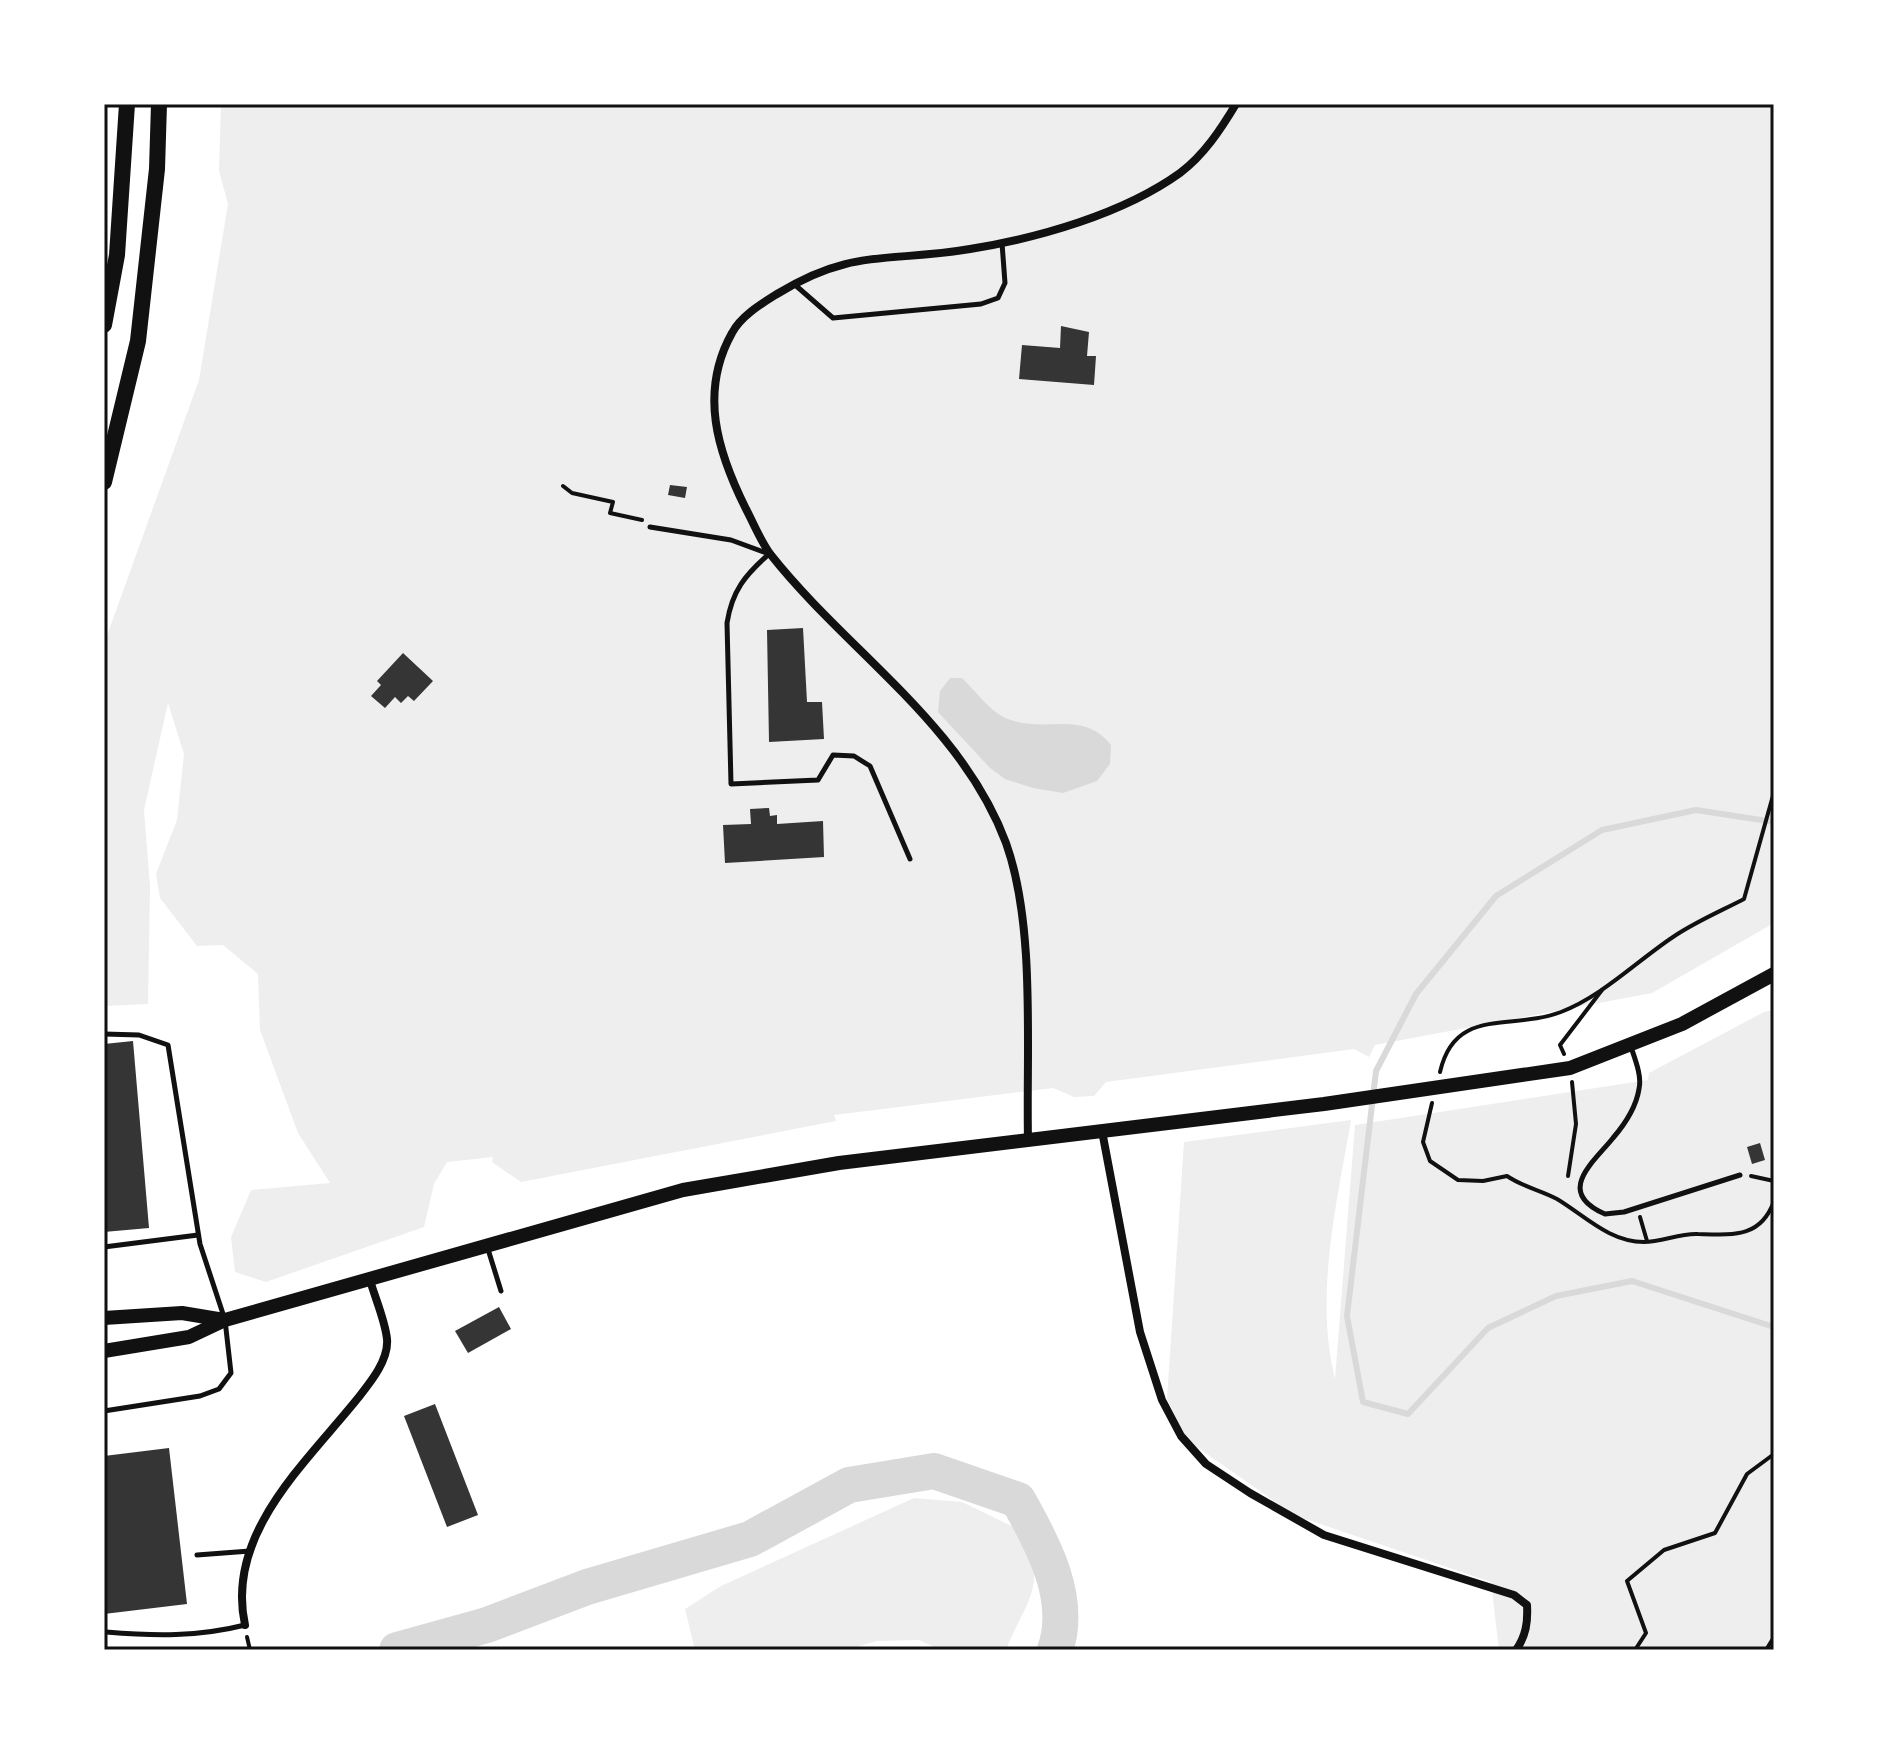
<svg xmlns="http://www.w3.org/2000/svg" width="1878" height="1754" font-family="Commissioner,sans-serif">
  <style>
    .green { fill: #eee }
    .water { fill: #d9d9d9 }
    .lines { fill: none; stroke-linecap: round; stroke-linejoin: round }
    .stream { stroke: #d9d9d9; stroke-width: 6 }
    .river { stroke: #d9d9d9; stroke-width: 36 }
    .building { fill: #353535 }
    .path { stroke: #111; stroke-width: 4 }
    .service { stroke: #111; stroke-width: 5 }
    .minor { stroke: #111; stroke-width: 8 }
    .secondary { stroke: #111; stroke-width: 14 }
    .primary { stroke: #111; stroke-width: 16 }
    .neatline { fill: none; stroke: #111; stroke-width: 3 }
  </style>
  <rect width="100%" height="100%" fill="#fff"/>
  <!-- green -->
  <g class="green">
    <polygon points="221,104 1774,104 1774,923 1652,993 1375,1045 1369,1057 1354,1049 1106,1082 1094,1096 1074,1097 1053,1088 834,1115 836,1121 521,1182 492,1162 493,1157 447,1162 434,1184 424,1227 266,1282 235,1272 231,1237 251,1190 330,1183 298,1133 260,1030 258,974 223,945 197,946 160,898 156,874 177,820 184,754 168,703 144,810 150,886 148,1004 104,1006 104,644 199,380 228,204 219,171"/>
    <path d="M1774,1010V1650H1499L1491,1582L1294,1515L1187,1440L1167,1399L1184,1142L1351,1120C1337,1203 1314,1294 1335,1379L1355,1125L1648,1080L1649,1073L1764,1012Z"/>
    <path d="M914,1498L962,1502L1022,1531C1049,1587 1026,1599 1006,1650H941L919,1640L877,1641L845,1650H695L685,1609L721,1586Z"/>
  </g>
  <!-- water -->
  <path class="water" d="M950,678H962C975,690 991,713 1008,719C1046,734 1082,709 1111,745L1110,764L1097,781L1063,793L1033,788L1005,779L990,768L938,712L940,691Z"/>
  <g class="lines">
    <!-- stream -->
    <polyline class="stream" points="1774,822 1696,810 1602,830 1496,896 1416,994 1376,1071 1347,1316 1363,1402 1408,1414 1488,1328 1556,1296 1632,1281 1774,1327"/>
    <!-- river -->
    <path class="river" d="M397,1650L487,1625L587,1587L750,1539L849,1485L934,1471L1018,1500C1043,1544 1073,1599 1055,1650"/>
  </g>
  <!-- building -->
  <g class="building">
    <polygon points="1061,326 1089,332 1087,356 1096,356 1094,385 1019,379 1022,345 1060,348"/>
    <polygon points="670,485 687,487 685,498 668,495"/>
    <polygon points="803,628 807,702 822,702 824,739 769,742 767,630"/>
    <polygon points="403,653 433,681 414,701 408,696 401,703 395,697 385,708 371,696 381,685 377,681"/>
    <polygon points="769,808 770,816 777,815 777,824 823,821 824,857 725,863 723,825 751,824 750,809"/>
    <polygon points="133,1041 149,1228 104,1232 104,1044"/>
    <polygon points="1760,1143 1765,1160 1752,1164 1747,1147"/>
    <polygon points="499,1307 511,1329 468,1353 455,1331"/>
    <polygon points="435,1404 478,1515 447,1527 404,1416"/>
    <polygon points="169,1448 187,1604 104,1614 104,1456"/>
  </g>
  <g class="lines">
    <!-- path -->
    <g class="path">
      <polyline points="563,486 572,493 613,502 610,513 642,520"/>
      <polyline points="1564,1054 1560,1045 1602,990"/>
      <path d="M1440,1072C1455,1006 1511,1031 1561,1012C1601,997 1637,961 1673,937C1695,922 1721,911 1744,899L1774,792"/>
      <path d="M1432,1103L1423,1142L1430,1161L1458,1180L1483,1181L1507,1176C1523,1187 1540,1190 1557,1199C1584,1215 1609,1242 1644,1242C1662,1242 1680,1233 1698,1234C1733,1235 1761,1238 1774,1201"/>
      <polyline points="1568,1176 1576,1124 1572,1082"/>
      <polyline points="1751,1176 1774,1181"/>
      <polyline points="1640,1217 1647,1241"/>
      <polyline points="247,1637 250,1650"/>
      <polyline points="1635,1650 1646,1633 1627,1581 1664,1550 1715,1533 1747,1474 1774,1454"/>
      <polyline points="1766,1650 1774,1637"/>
    </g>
    <!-- service -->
    <g class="service">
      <polyline points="794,284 833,318 981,304 998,298 1005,283 1002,243"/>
      <path d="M650,527L731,540L769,554C745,575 732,591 727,623L731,784L818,780L833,755L854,756L870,766L910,859"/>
      <polyline points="104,1034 139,1035 168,1045 200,1244 225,1320 231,1373 219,1389 200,1396 104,1411"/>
      <path d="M1631,1047C1635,1059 1642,1076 1639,1089C1636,1108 1625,1124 1613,1138C1594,1162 1554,1192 1605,1214L1624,1212L1740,1175"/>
      <polyline points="487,1246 501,1291"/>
      <polyline points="104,1247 198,1235"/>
      <polyline points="197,1555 250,1551"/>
      <path d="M106,1632C154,1636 198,1637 245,1625"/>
    </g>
    <!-- minor -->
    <g class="minor">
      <path d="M1102,1131L1140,1332L1162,1400L1181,1436L1206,1464L1250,1493L1324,1535L1514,1595L1527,1605C1528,1622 1526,1636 1516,1650"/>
      <path d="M1028,1140C1026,1050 1036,927 1006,843C962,724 847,651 771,555C761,542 754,524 746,509C717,451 699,392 732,333C741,316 761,304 777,294C853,247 890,263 970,249C1038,238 1123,214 1180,173C1204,155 1221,129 1236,104"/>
      <path d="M245,1625C225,1534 306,1463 358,1398C370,1383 389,1360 387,1339C385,1320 375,1298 370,1280"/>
    </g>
    <!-- secondary -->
    <g class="secondary">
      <polyline points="104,1318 182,1313 224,1320"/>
      <polyline points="104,1351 189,1337 225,1320 683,1190 839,1163 1324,1104 1570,1068 1682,1024 1774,974"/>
    </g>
    <!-- primary -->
    <g class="primary">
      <polyline points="104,325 117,255 127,104"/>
      <polyline points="104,482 138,341 157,169 159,104"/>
    </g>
  </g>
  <!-- border -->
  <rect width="1878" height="1754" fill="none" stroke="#ffffff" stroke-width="212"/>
  <rect x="106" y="106" width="1666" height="1542" class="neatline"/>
</svg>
